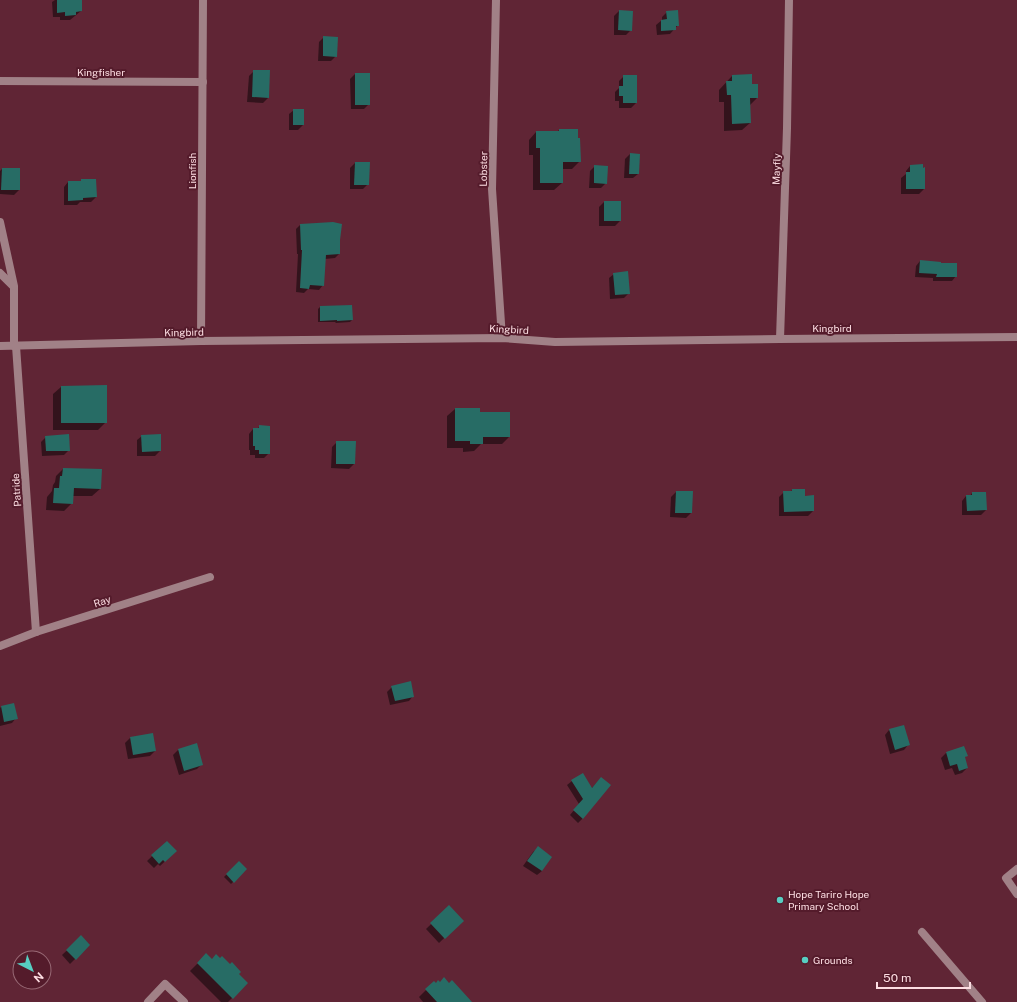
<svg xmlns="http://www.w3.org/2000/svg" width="1017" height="1002" font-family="'Public Sans',sans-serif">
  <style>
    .shadow { fill: #0007 }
    .building { fill: #276c65 }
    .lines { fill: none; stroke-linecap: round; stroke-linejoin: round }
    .street { stroke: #a18187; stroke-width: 8 }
    .poi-dot { fill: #57cec2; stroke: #541b2b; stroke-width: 1.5 }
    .labels { text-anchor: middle; stroke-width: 4; stroke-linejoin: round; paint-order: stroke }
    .street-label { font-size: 10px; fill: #fddee3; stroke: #541b2b }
    .poi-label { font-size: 10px; fill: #fddee3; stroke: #541b2b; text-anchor: start }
  </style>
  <rect width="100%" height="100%" fill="#602535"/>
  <!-- shadow -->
  <g class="shadow">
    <polygon points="55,0 81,0 81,11 70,20 60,20 60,17 53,17 52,2"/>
    <polygon points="619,11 631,30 626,35 614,35 614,16"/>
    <polygon points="667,12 678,25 670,34 657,35 656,25 662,20 662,17"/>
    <polygon points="324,37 336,56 331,61 318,61 319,42"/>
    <polygon points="254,71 268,98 263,103 247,102 249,76"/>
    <polygon points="355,74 369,104 364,109 351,109 350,79"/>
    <polygon points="624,76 636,103 631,108 619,108 619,101 615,101 615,92 619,88 619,81"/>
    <polygon points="732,76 751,85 757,98 750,105 750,123 742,130 724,131 724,102 719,102 719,90"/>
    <polygon points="294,110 303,125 298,130 289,130 289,114"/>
    <polygon points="559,130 577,130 580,161 572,169 562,169 562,183 554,190 533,190 533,155 529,155 529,140 536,132 557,132"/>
    <polygon points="630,154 638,174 633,178 624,178 625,159"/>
    <polygon points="355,163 369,163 368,184 363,189 350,189 350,168"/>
    <polygon points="595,166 606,183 601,188 589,188 590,171"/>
    <polygon points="910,166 924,189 919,194 901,194 901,178 906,174 906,171"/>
    <polygon points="2,169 19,190 14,195 0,194 0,171"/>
    <polygon points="68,182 96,197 91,202 80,202 77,205 64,205 64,187"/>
    <polygon points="604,202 620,221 615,226 599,226 599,207"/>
    <polygon points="333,223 339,240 339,254 335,258 325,259 323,285 319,290 308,289 304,293 296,292 298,254 297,254 296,229 300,225"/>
    <polygon points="920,261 956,276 952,281 933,281 933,278 915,277 916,266"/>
    <polygon points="614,274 629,293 624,298 610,299 609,278"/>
    <polygon points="320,307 352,320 350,322 336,323 335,322 318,322 318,309"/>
    <polygon points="61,387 106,422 98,430 53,430 53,394"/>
    <polygon points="455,409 479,409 479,413 509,437 502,444 481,444 474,451 463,452 463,448 447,448 447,416"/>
    <polygon points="260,426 269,453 264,458 255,458 255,455 250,455 250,450 249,450 249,434 253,429 257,429"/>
    <polygon points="160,435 160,451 155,456 137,456 137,440 142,436"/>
    <polygon points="46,437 68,451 64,455 42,456 41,442"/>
    <polygon points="337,442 354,464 349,469 331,468 332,447"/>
    <polygon points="63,469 100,489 92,496 72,496 72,503 64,511 46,510 47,497 52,491 53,485 55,482 56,476"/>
    <polygon points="792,490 804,497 813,511 808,516 779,516 779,497 784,492 791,492"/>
    <polygon points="676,492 691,513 686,518 670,517 671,497"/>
    <polygon points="972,493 986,510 981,515 962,515 962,501 966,496 970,496"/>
    <polygon points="392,687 413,696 409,701 390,705 387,692"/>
    <polygon points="13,704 16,718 12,723 0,726 0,708 1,707"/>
    <polygon points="889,730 908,745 904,750 890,754 885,735"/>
    <polygon points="152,734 155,751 150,756 128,759 125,743 130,738"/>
    <polygon points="196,745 202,764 197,769 179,775 173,755 178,750"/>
    <polygon points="964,748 966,756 964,758 967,768 962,773 955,775 952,768 945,770 941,758 946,753"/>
    <polygon points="601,778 583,818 578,823 570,815 579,804 567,785 572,781 591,789"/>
    <polygon points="167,842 176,851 160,866 158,864 154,868 147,861"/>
    <polygon points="538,848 542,871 537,875 523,866 533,852"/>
    <polygon points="239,862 246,869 231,884 224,877"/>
    <polygon points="449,907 462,921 439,943 426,929"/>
    <polygon points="81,937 89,945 70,964 62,955"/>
    <polygon points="206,955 212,960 237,974 247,983 228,1002 221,1002 190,971"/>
    <polygon points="426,990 471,1002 423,1002 419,997"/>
  </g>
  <!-- building -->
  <g class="building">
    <polygon points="57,0 82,0 82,11 76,12 76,15 65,16 65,12 57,13"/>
    <polygon points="619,10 633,11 632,31 618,30"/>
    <polygon points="678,10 679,26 676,26 676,30 661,31 661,20 667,19 666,11"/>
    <polygon points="323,36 338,37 337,57 323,56"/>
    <polygon points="253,70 270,70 269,98 252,97"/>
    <rect x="355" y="73" width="15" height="32"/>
    <polygon points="752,74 752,84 758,84 758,98 750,98 751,123 732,124 731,95 727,95 726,81 732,81 732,75"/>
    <polygon points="623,75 637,75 637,103 623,103 623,96 619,96 619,86 623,86"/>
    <rect x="293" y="109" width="11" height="16"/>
    <polygon points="559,129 578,129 578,138 580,138 581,162 563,162 563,183 540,183 540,148 536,148 536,131 559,131"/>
    <polygon points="630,153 640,154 639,174 629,174"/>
    <polygon points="355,162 370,162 369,185 354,185"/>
    <polygon points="923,164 923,168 925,167 925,189 906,189 906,172 910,172 910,165"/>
    <polygon points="594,165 608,166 607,184 594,183"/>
    <polygon points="2,168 20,168 20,190 1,190"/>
    <polygon points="81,179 96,179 97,197 83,198 83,200 68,201 68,181 81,181"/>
    <rect x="604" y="201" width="17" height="20"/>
    <polygon points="333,222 342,224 340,240 340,254 326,255 324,286 310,285 309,289 300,288 302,250 301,250 300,224"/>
    <polygon points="920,260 941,262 941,263 957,263 957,277 936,277 937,274 919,273"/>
    <polygon points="628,271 630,294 615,295 613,273"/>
    <polygon points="352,305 353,320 337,321 337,320 320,321 320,306"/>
    <polygon points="107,385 107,423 61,423 61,386"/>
    <polygon points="455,408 480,408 480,412 510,412 510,437 483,437 483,444 470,444 470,441 455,441"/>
    <polygon points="259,425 270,426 270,454 259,454 259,450 255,450 255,446 253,446 253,428 259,428"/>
    <polygon points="69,434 70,451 46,451 45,436"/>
    <polygon points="161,434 161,451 142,452 141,435"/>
    <polygon points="336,441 356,441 355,464 336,464"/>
    <polygon points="63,468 102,469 101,489 74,488 73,504 53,503 54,488 59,488 60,476 62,476"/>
    <polygon points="792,489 805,489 805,496 814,495 814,511 784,512 783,491 792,491"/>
    <polygon points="676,491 693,491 692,513 675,513"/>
    <polygon points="972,492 986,492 987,510 967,511 966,495 972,495"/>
    <polygon points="411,681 414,697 395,701 391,686"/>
    <polygon points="14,703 18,719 4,722 1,706"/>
    <polygon points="904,725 910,745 895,750 889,729"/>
    <polygon points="153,733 156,751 133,755 130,737"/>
    <polygon points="197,743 203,765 184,771 178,749"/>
    <polygon points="964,746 968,756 965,757 968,768 959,771 957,764 950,766 946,752"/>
    <polygon points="583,773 592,788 601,777 611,785 583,819 573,810 583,799 571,780"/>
    <polygon points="167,841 177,851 165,862 163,860 159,864 151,855"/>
    <polygon points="538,846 552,857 542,871 527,861"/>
    <polygon points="239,861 247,869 234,883 226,874"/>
    <polygon points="449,905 464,921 445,939 430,923"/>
    <polygon points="81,935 90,945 76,960 66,950"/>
    <polygon points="206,953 212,959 216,954 220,958 222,956 230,964 232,962 241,972 239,974 248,983 233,999 197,963"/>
    <polygon points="444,977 449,983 452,980 472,1002 437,1002 425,989 434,981 436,983 438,980 440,982"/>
  </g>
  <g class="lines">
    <!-- street -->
    <g class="street">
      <polyline points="496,0 492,189 502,338"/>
      <polyline points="0,81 203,82"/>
      <polyline points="0,222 14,286 14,346"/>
      <polyline points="0,273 13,286"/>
      <polyline points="780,339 787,128 789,0"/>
      <polyline points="201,341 203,0"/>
      <polyline points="0,346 201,341 502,338 555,342 780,339 1017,337"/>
      <polyline points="16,346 36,632"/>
      <polyline points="0,646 36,632 210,577"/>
      <polyline points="1017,869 1006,878 1017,894"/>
      <polyline points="922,932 982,1002"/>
      <polyline points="148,1002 165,984 184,1002"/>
    </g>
  </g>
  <!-- markers -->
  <g class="poi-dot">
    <circle cx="780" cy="900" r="4"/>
    <circle cx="805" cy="960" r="4"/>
  </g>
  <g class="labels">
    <!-- street labels -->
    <g class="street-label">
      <text x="101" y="76">Kingfisher</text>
      <text transform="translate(483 169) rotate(-89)" y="4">Lobster</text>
      <text transform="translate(776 169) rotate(-88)" y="4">Mayfly</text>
      <text transform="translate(192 171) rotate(-90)" y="4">Lionfish</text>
      <text x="832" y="332">Kingbird</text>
      <text transform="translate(509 329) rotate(3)" y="4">Kingbird</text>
      <text transform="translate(184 332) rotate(-1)" y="4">Kingbird</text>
      <text transform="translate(16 490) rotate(-94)" y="4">Patride</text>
      <text transform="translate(102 601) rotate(-18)" y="4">Ray</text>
    </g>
    <!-- poi labels -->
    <g class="poi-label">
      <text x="788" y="898">Hope Tariro Hope<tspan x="788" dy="12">Primary School</tspan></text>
      <text x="813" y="964">Grounds</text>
    </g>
  </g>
  <!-- north arrow -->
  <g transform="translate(32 970) rotate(138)"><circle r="19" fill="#541b2b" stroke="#986975"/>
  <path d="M0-3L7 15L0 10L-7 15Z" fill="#57cec2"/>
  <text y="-6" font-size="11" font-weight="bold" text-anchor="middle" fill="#fddee3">N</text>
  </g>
  <!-- scale -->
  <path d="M877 982v6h93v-6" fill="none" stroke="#fddee3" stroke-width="2"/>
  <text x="883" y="982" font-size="12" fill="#fddee3" stroke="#541b2b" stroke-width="3" paint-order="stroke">50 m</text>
</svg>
